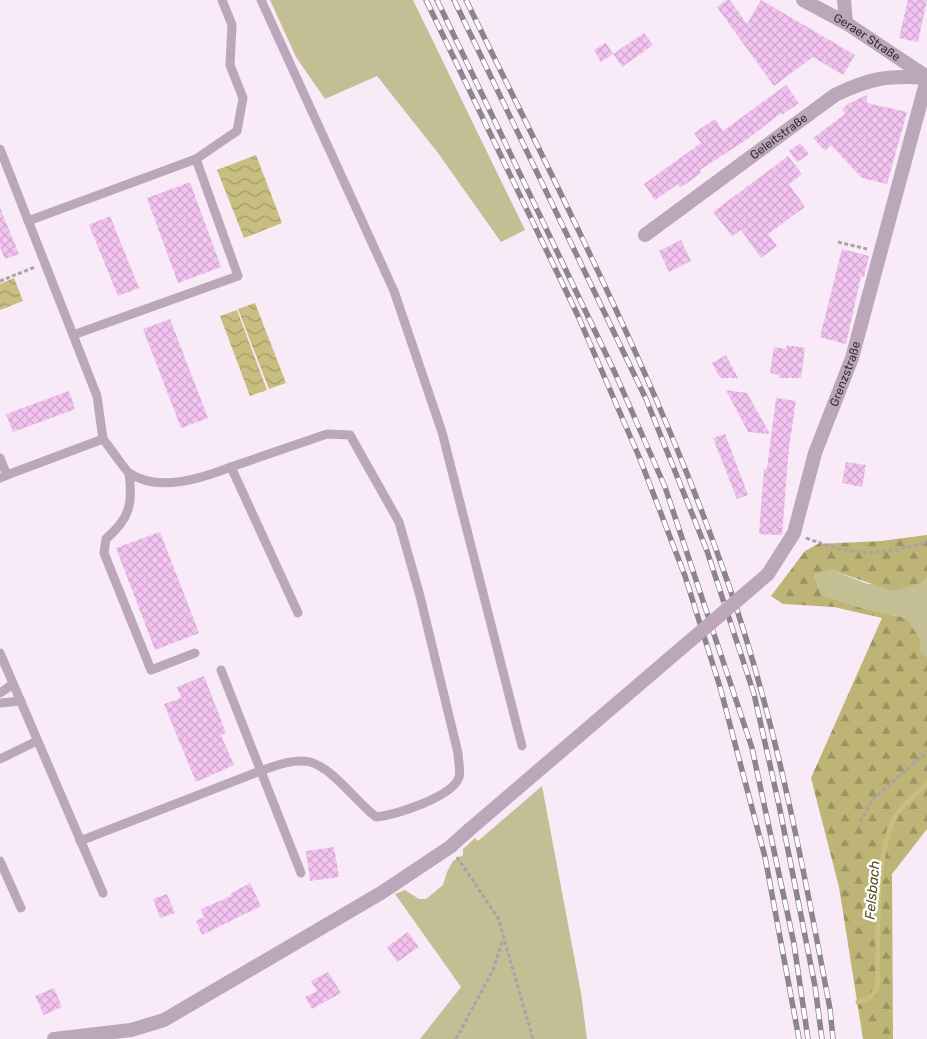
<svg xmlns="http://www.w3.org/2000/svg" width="927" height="1039" font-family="Rubik,sans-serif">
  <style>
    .grass { fill: #c4be95 }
    .forest { fill: url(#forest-firs) }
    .water { fill: url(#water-waves) }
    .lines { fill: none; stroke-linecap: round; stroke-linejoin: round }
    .stream { stroke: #c8be80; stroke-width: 5 }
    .building { fill: url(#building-cross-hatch) }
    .path { stroke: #aba1aa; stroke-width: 3; stroke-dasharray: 4 2.5; stroke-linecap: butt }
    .service { stroke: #bba6ba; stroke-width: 9 }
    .minor { stroke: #bba6ba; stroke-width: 14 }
    .rail-casing { stroke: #8d848c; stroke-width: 5.5 }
    .rail { stroke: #fff; stroke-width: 4; stroke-dasharray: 11; stroke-linecap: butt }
    .minor-bridge { stroke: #bba6ba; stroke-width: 14 }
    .labels { text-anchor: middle; stroke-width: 5; stroke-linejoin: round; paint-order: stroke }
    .street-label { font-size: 12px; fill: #353035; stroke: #fff }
    .water-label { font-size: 14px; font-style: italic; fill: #554e1e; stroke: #fff }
  </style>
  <defs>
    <pattern id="forest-firs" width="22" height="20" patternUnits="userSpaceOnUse" patternTransform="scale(1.25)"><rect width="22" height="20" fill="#bdb476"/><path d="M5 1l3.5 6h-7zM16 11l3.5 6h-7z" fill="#9a9362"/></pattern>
    <pattern id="water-waves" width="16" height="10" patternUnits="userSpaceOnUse" patternTransform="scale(1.25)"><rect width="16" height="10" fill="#c8be80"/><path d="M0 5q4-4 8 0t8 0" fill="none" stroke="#a39b6a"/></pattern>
    <pattern id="building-cross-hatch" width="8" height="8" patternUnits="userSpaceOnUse" patternTransform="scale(1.25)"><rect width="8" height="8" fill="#f2c2f0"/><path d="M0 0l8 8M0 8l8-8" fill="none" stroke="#d0a7ce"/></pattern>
  </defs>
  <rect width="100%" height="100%" fill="#f8eaf7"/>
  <!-- grass -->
  <g class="grass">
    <polygon points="270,0 413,0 525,230 501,242 438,153 377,76 325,99 296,57"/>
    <polygon points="831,570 868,584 921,583 927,578 927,657 920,650 906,618 858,607 820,595 814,575"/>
    <polygon points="542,786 581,993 587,1039 420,1039 461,987 395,894 405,890 419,899 426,899 443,885 447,872 453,861 463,855 463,849 475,838 478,841"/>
  </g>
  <!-- forest -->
  <polygon class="forest" points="927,535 927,578 921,583 893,591 831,570 814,575 821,595 858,607 906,618 920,639 920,650 927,657 927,829 892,874 893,1039 863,1039 839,887 811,778 882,618 834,607 783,604 771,596 805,551 818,544 881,541"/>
  <!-- water -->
  <g class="water">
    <polygon points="256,155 282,223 244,238 217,170"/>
    <polygon points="14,278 23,301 0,310 0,284"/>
    <polygon points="255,303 286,383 269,389 238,309"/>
    <polygon points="237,310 267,390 250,396 220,316"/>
  </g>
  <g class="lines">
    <!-- stream -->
    <path class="stream" d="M858,1002C870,999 875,995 878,983C878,941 874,849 897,814C904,803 917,793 927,784"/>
  </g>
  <!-- building -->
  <g class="building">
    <polygon points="727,0 730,0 747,24 761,0 855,55 843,75 813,57 774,86 717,7"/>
    <polygon points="908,0 927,0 918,42 899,38"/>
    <polygon points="644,33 653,45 622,67 613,54"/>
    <polygon points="606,43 613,54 601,62 594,50"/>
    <polygon points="786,85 799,103 782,115 781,113 749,138 700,170 701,173 680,188 678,184 655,200 644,184 701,143 694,133 715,119 723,131"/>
    <polygon points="867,95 867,103 907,112 887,184 862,178 831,145 825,151 813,138 845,114 842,109 848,104"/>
    <polygon points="800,143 809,154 797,162 789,151"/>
    <polygon points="788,156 802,174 789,184 805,207 768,234 777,246 761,258 741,230 732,236 713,212"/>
    <polygon points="190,182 221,267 178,283 147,198"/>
    <polygon points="0,208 19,254 5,259 0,247"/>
    <polygon points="110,216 139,288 118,296 89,225"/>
    <polygon points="681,240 691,261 669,272 659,251"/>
    <polygon points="842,249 869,256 864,277 861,276 846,344 820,337"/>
    <polygon points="170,319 208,418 181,428 143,329"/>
    <polygon points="787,345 805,348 801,378 779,378 779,375 770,373 774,347 786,349"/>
    <polygon points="726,355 738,378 720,378 712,363"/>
    <polygon points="726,390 747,393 770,434 748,432"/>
    <polygon points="69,391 75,409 13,432 6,414"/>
    <polygon points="776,398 796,401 789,447 782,535 759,534 764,469 767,469"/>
    <polygon points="725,434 748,495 737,499 713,438"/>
    <polygon points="846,462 866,465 862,487 842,483"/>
    <polygon points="160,532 199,633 155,650 116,548"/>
    <polygon points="204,676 226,733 221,735 234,765 196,782 164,704 181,698 177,687"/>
    <polygon points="334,847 339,877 310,881 306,851"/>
    <polygon points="250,883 261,906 202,935 196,921 204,917 201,909 231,896 230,894"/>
    <polygon points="167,894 175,913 160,918 153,899"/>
    <polygon points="408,932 419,947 397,962 387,947"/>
    <polygon points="328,972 341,993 312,1009 305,997 317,991 311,981"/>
    <polygon points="54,988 62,1007 44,1015 35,996"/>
  </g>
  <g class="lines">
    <!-- path -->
    <g class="path">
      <polyline points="838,242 867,249"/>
      <polyline points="0,281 35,267"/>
      <path d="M806,538C855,556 877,557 927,542"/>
      <polyline points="860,822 873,799 927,752"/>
      <polyline points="457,857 498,918 533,1039"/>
      <polyline points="456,1039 493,970 503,940"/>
    </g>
    <!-- service -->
    <g class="service">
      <polyline points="261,0 394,291 442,432 522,746"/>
      <polyline points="0,149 97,396 103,439"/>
      <polyline points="28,221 196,159 237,131 243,98 230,65 232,25 222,0"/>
      <polyline points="73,335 238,276 196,159"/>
      <polyline points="0,458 7,475 0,478"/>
      <path d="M129,473C133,504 130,518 106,539L104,553L151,670L195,653"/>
      <path d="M7,475L103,439C109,446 125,470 129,473C159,493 202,478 231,467L298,613"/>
      <polyline points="0,653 103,893"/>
      <polyline points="221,670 301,873"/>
      <polyline points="0,693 13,684"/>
      <polyline points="0,703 21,701"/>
      <polyline points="0,759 37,741"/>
      <path d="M80,841L260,771C275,766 294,758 310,762C333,768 356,802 376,817C395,815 453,797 459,777C461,771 458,760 458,753L420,596L399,522L350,435L327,434L231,467"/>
      <polyline points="0,861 21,908"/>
    </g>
    <!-- minor -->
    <g class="minor">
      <path id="s1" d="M803,0L846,23L927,77"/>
      <polyline points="844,0 846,23"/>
      <path id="s2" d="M645,235L835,95C870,78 888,75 927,78"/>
      <path id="s3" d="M768,574L794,533L815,453L852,358L927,79"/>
      <polyline points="54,1039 131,1030 164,1020 381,893 450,847 469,830"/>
    </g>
    <!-- rail casing -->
    <g class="rail-casing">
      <g id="rail">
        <polyline points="426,0 578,316 640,459 685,576 720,687 765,857 799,1039"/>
        <polyline points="437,0 615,373 665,487 752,748 794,944 808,1039"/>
        <polyline points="454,0 646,399 707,551 754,694 779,805 815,986 822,1039"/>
        <path d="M466,0C559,191 658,381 728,583C776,721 803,865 830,1009L833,1039"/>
      </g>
    </g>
    <!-- rail -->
    <use href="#rail" class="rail"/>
    <!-- minor-bridge -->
    <polyline class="minor-bridge" points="469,830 768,574"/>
  </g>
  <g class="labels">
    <!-- street labels -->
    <g class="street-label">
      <text dy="4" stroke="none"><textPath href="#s1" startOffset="74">Geraer Straße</textPath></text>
      <text dy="4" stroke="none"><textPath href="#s2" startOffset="166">Geleitstraße</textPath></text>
      <text dy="4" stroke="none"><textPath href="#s3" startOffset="216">Grenzstraße</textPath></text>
    </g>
    <!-- water labels -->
    <g class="water-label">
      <text transform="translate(872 890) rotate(-85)" y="5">Felsbach</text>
    </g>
  </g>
</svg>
